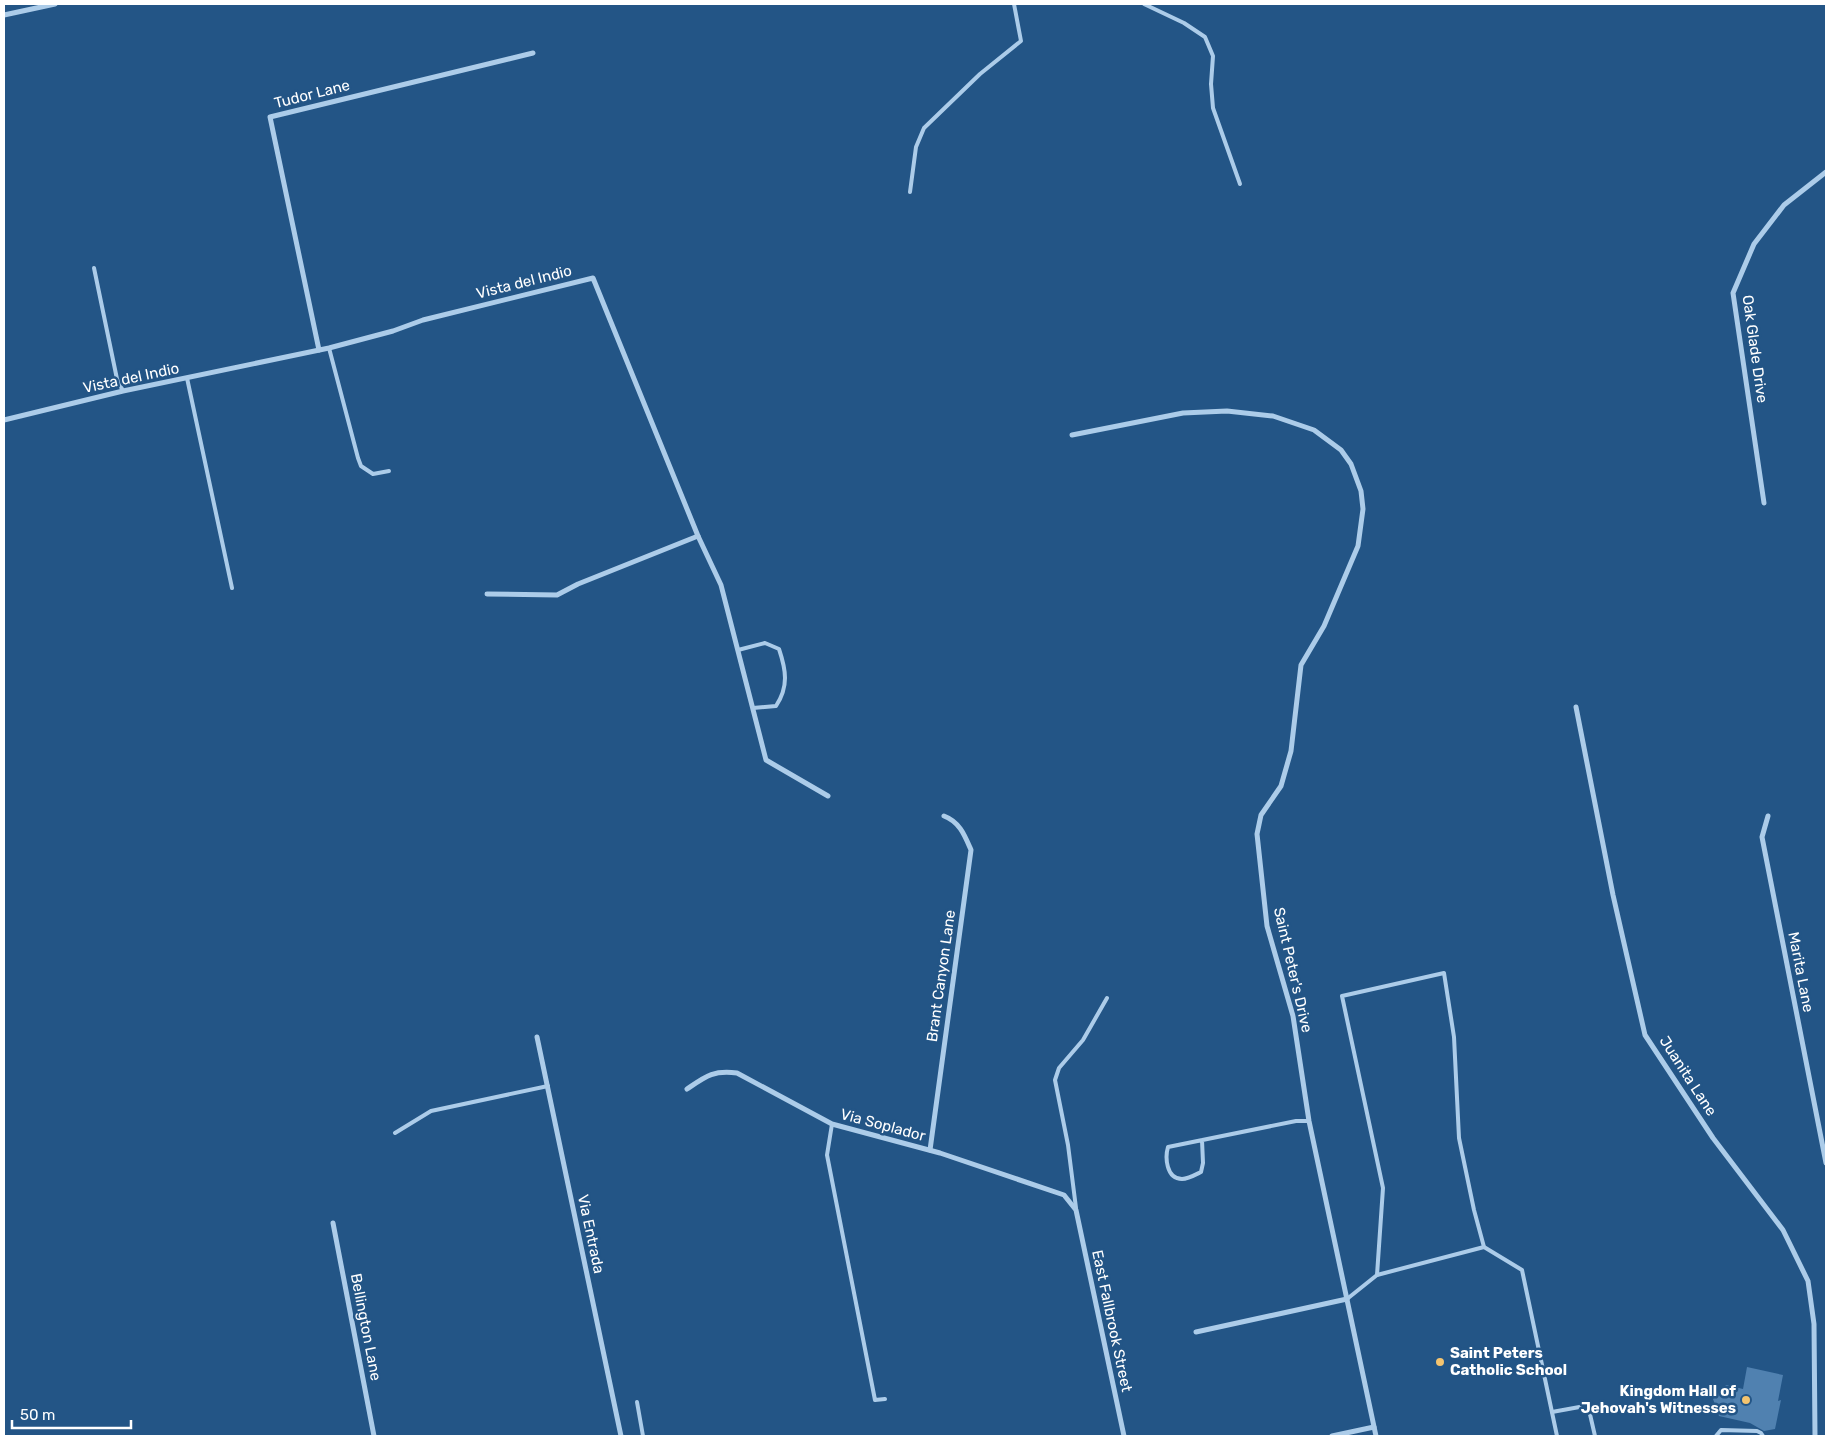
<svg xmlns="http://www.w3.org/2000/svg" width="1830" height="1440" font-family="Rubik,sans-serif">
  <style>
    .building { fill: #5081b0 }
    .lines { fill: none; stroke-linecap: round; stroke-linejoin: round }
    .service { stroke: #accce9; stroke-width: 4 }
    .minor { stroke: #accce9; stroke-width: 5 }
    .poi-dot { fill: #f4c46f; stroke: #235586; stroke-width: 2 }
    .labels { text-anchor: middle; stroke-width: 5; stroke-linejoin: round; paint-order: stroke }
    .street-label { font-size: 15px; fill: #fff; stroke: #235586 }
    .poi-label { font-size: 15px; font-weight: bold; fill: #fff; stroke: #235586; text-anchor: start }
  </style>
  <rect width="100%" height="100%" fill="#235586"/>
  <!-- building -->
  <polygon class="building" points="1747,1367 1783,1375 1778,1401 1781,1400 1775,1429 1764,1431 1750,1423 1719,1416 1713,1399 1726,1385 1743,1389"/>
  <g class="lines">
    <!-- service -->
    <g class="service">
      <polyline points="1144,4 1184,23 1205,37 1213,56 1211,84 1213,108 1240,184"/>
      <polyline points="910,192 916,147 924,128 980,74 1021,41 1014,4"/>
      <polyline points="94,268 117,379 123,391"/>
      <polyline points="329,348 358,458 361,466 373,474 389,471"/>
      <polyline points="187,378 232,588"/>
      <path d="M738,650L765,643L779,649C786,670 789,686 776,706L753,708"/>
      <polyline points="832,1124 827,1155 875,1400 885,1399"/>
      <polyline points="395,1133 431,1111 548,1086"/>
      <path d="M1202,1140L1203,1163L1201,1172C1195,1175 1188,1179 1182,1179C1166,1179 1165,1157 1168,1147L1296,1121H1309"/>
      <polyline points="1076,1208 1068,1145 1055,1080 1059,1068 1083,1040 1107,998"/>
      <polyline points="1377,1275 1484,1247"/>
      <polyline points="1347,1299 1377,1275 1383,1188 1342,996 1444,973 1454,1037 1459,1138 1474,1210 1484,1247 1522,1270 1557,1436"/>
      <polyline points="637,1402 643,1436"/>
      <polyline points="1552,1412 1585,1406 1589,1410 1595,1436"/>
      <polyline points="1716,1436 1721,1430 1757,1431 1761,1433 1763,1436"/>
    </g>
    <!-- minor -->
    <g class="minor">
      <polyline points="4,15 55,4"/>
      <polyline points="319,350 270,117 533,53"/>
      <polyline points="4,420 123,391 329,348 393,331 423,320 593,278 698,536 578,584 557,595 487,594"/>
      <polyline points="1072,435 1183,413 1227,411 1273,416 1314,430 1341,450 1351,464 1361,491 1363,509 1358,546 1324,626 1301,665 1291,751 1281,786 1261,815 1257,834 1267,926 1293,1016 1309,1121 1376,1436"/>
      <polyline points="1764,503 1733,293 1754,244 1784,205 1826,172"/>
      <polyline points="698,536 721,585 766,760 828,796"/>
      <polyline points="1576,707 1613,895 1645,1035 1713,1138 1783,1230 1808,1281 1814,1324 1815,1436"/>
      <polyline points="1768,816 1762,837 1826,1163"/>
      <polyline points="537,1037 621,1436"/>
      <path d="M687,1089C706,1076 713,1070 737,1073L832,1124L940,1153L1064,1195L1076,1210L1124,1436"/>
      <path d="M930,1150L971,850C965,836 960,822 944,816"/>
      <polyline points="333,1223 374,1436"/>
      <polyline points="1196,1332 1347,1299"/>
      <polyline points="1332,1436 1374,1427"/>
    </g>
  </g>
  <!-- markers -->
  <g class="poi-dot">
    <circle cx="1440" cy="1362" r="5"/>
    <circle cx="1746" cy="1400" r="5"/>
  </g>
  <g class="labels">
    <!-- street labels -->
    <g class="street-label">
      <text transform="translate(312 94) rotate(-14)" y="5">Tudor Lane</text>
      <text transform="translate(524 282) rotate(-14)" y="5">Vista del Indio</text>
      <text transform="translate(1755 349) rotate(82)" y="5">Oak Glade Drive</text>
      <text transform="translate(131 378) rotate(-12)" y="5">Vista del Indio</text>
      <text transform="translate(1293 970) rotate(77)" y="5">Saint Peter's Drive</text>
      <text transform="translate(1801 972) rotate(79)" y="5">Marita Lane</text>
      <text transform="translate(941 976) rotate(-82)" y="5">Brant Canyon Lane</text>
      <text transform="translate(1688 1076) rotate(57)" y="5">Juanita Lane</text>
      <text transform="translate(883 1125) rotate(15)" y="5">Via Soplador</text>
      <text transform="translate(591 1234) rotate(78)" y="5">Via Entrada</text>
      <text transform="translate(1112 1321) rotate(78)" y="5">East Fallbrook Street</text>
      <text transform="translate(366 1327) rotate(79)" y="5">Bellington Lane</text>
    </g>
    <!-- poi labels -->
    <g class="poi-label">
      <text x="1450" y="1358">Saint Peters<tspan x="1450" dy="17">Catholic School</tspan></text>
      <text x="1736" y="1396" text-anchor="end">Kingdom Hall of<tspan x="1736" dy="17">Jehovah's Witnesses</tspan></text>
    </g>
  </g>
  <!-- border -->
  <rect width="1830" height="1440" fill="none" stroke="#ffffff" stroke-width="10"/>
  <!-- scale -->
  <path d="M12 1420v8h119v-8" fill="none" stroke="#ffffff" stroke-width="2.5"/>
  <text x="20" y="1420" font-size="15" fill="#ffffff" stroke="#235586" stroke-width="4" paint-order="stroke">50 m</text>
</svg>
